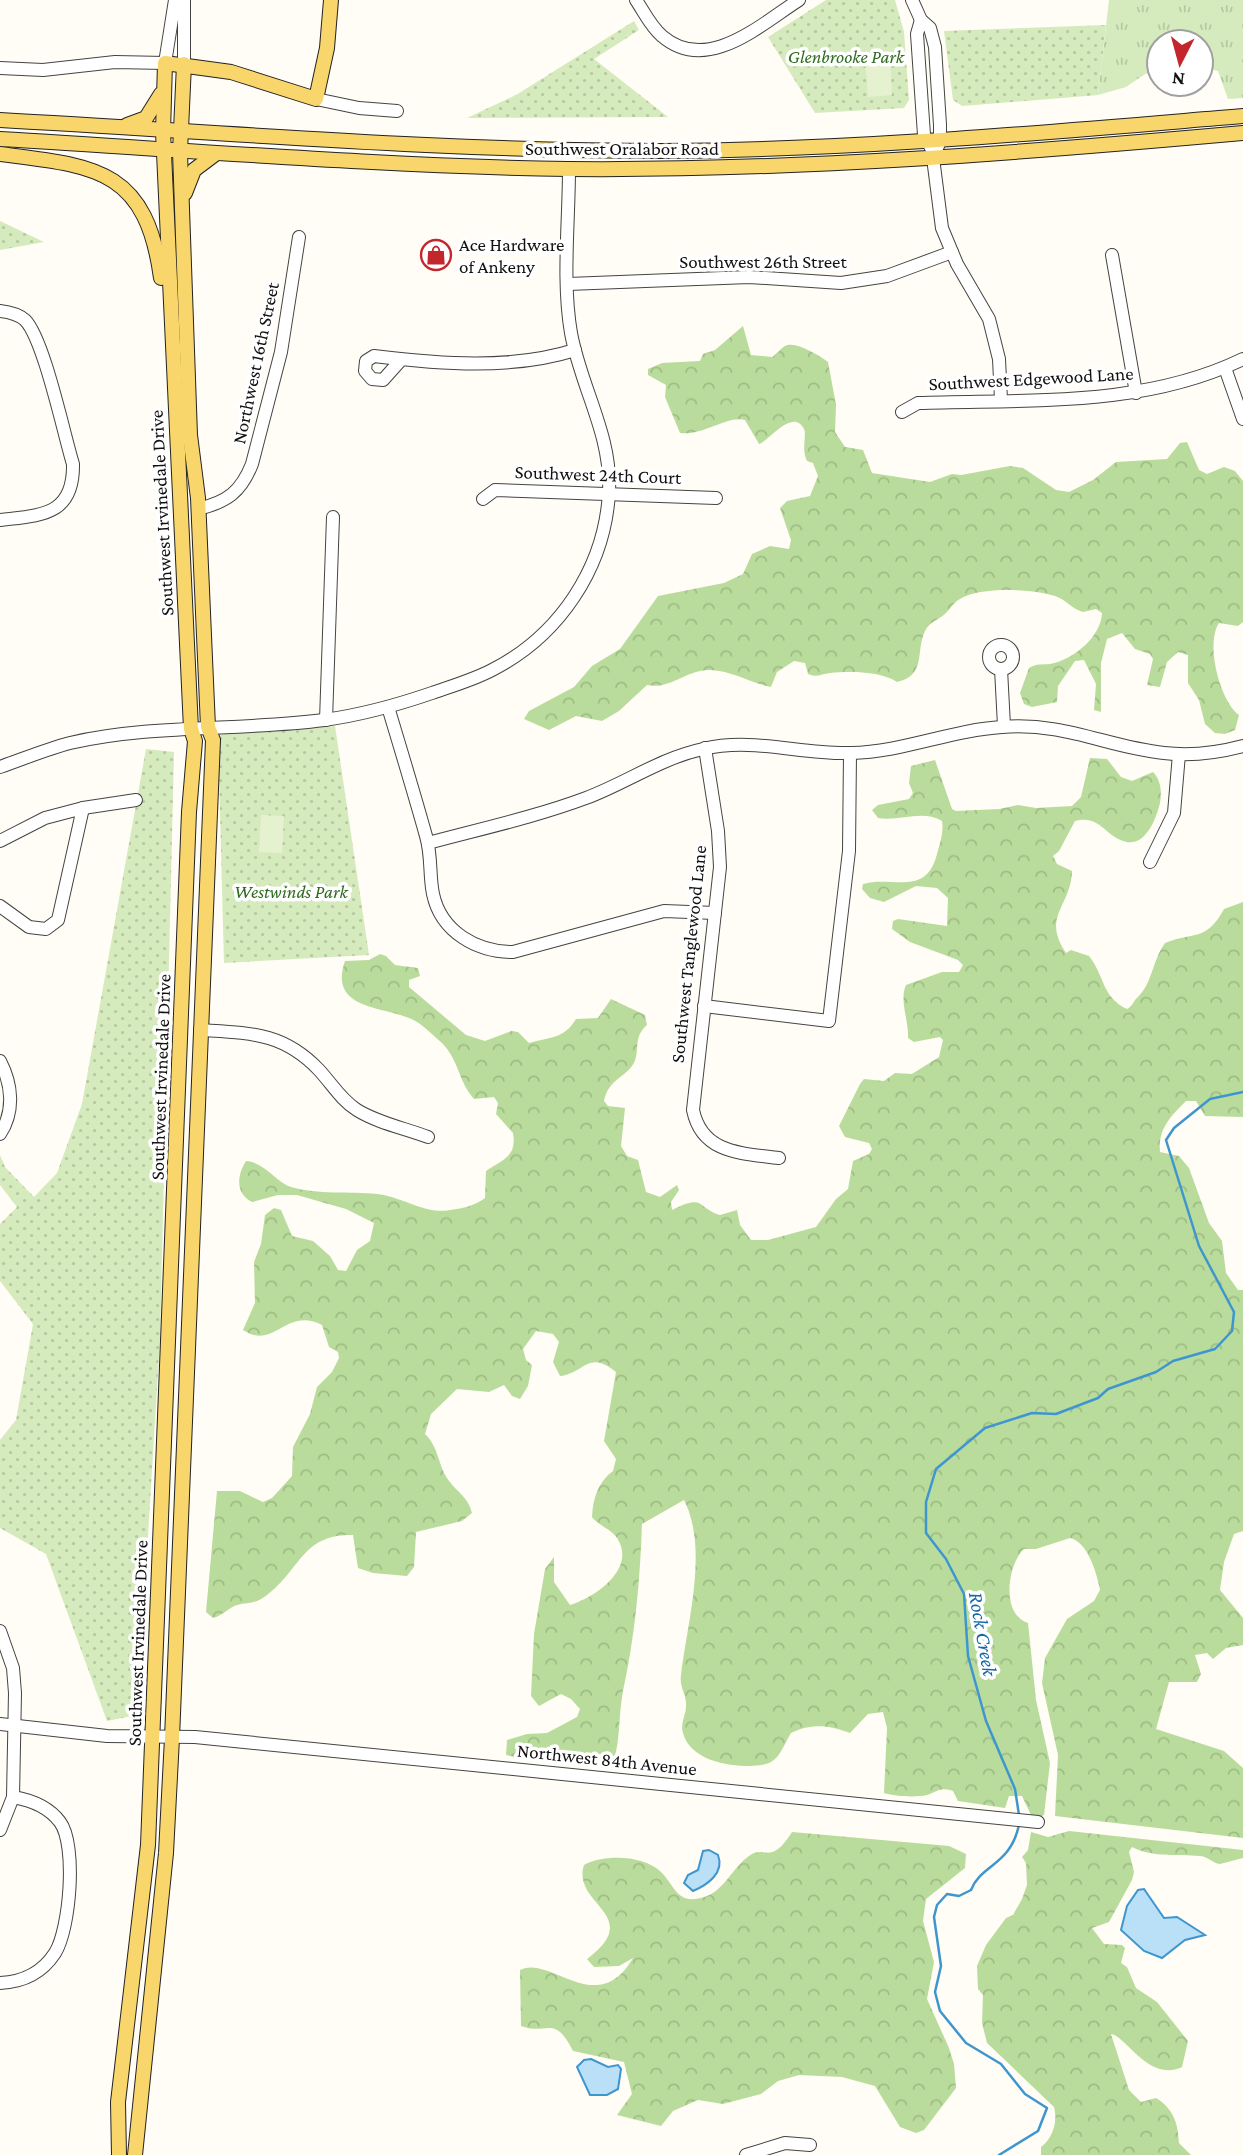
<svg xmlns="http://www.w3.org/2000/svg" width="1243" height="2155" font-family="'Crimson Pro',serif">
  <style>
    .grass { fill: url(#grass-tufts) }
    .forest { fill: url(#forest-crowns) }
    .park { fill: url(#park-dots) }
    .pitch { fill: #e6f2cf }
    .water { fill: #b9e0f7; stroke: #3f96cf; stroke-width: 2 }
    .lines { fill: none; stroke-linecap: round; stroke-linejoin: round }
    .stream { stroke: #3f96cf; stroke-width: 2.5 }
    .minor-casing { stroke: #444; stroke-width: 14 }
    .major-casing { stroke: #222; stroke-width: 16 }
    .minor { stroke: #fff; stroke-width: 12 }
    .major { stroke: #f9d66b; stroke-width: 14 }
    .labels { text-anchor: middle; stroke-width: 7; stroke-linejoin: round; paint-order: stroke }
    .park-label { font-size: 19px; font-style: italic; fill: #2f6b1f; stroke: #fff }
    .street-label { font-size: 19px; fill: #111; stroke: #fff }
    .poi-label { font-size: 19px; fill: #111; stroke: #fff; text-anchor: start }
    .water-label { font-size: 21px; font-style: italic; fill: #1768a6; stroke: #fff }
  </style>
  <defs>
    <pattern id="grass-tufts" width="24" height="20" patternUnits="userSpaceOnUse" patternTransform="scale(1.75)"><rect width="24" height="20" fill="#d5ebbd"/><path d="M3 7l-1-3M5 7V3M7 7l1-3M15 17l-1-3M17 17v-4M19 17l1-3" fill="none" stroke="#b6c8a1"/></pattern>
    <pattern id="forest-crowns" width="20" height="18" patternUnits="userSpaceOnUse" patternTransform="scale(1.75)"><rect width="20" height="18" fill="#b9dc9c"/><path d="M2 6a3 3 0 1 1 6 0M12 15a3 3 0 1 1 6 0" fill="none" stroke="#9ebc85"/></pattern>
    <pattern id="park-dots" width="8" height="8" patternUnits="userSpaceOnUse" patternTransform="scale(1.75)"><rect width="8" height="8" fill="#d5ebbd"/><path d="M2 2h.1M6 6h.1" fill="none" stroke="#b6c8a1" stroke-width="1.8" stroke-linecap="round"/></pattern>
  </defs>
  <rect width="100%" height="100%" fill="#fffdf5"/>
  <!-- grass -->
  <polygon class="grass" points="1109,0 1243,0 1243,98 1228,99 1218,71 1201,67 1201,42 1159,42 1159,70 1145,74 1126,87 1098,95"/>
  <!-- forest -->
  <g class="forest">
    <path d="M743,326L751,355L772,357C777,354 781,348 785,346C795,340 820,356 828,362L836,405L835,432L845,447L863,450L872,473L930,482L952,474L961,475L1010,466L1023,468L1056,490L1069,492L1093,480L1116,462L1167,459L1180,443L1187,442L1199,470L1207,474L1224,467L1235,471L1243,481V622L1238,626L1219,623C1205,644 1220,701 1239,715L1235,730L1225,734L1215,733L1205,724L1199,700L1188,683V655L1178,652L1167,662L1160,687L1147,685L1153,659L1150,654L1135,649L1122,633L1107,639L1101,663V712L1094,710L1096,684L1084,660L1075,661L1058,686L1057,702L1032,707L1024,704L1020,693L1029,668C1037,663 1042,665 1050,664C1073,660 1101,637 1102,613L1096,609L1083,612C1072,609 1065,599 1055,596C1033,589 981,586 960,599C954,602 950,609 945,614C938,620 929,622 925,631C915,652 927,675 897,682C881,671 849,671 830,673C821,674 817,678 808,674L805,663L794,661L777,672L771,687C751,683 732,671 711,670C686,669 671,690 647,685L619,711L602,721L576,716L549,730L524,719L529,711L574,687L592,666L620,649L658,596L724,583L743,574L752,554L770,546L789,549L791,540L780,508L787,501L810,496L818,476L813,463L807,461C801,449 807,435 804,429C793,407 768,442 759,444L745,420C727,415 704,436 680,433L665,397L666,385L648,375V369L662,363L700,361L703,354L715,350Z"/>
    <path d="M1090,758L1107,759L1121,777L1132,781L1153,772C1161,780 1162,792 1160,803C1156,819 1145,849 1123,841C1103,834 1100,815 1075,821L1059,851L1053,856L1057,864L1072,871C1071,907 1041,916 1066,953L1071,950L1089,956C1104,974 1102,998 1127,1009C1134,1005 1132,1002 1138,997C1153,982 1152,961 1165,943C1195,931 1206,942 1224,909L1243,902V1117L1205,1116L1196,1101H1186C1170,1117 1158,1129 1160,1152L1179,1156L1189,1168L1209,1223L1222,1241L1226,1273L1238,1290H1243V1531L1234,1534L1224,1562L1220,1590L1243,1618V1645L1226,1648L1213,1659L1207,1653L1195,1655L1201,1674L1197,1682H1169L1156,1729L1224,1751L1243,1768V1838L1055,1816L1058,1755L1042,1683L1045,1658L1067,1619L1094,1601L1100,1590C1097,1574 1088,1542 1070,1538L1036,1549H1024C1007,1565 1001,1615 1028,1623L1036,1700L1050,1763L1044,1815L1037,1818L1031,1815L1022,1796H1009L1005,1808L958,1801L953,1791C938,1785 933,1796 920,1796C909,1797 894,1796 884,1793L887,1728L883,1712L868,1714L850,1733C829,1725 811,1723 791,1733C778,1755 779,1766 749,1766C727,1766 690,1760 683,1733C680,1724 686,1715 686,1706C687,1695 679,1687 681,1675C687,1623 709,1549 684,1500L642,1524C640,1581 635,1636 623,1691C618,1717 621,1742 612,1766L529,1760L506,1755L507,1740L527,1734L547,1733L577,1717L580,1709L571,1699L561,1694L539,1706L531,1696L534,1634L545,1569L554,1557V1582L570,1605C596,1597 637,1568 617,1538C611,1529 599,1526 592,1517C593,1498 598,1482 613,1471L616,1459L604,1441L616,1372C588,1349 585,1373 560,1376L553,1362L559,1342L553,1334L536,1331L523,1349L526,1360L532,1365L528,1386L520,1399L512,1396L504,1385L489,1392L457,1389L431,1414L425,1434C438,1446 438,1464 447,1478C456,1492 468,1496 472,1513L462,1521L416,1532L414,1567L407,1576L373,1573L358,1568L353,1535C302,1534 302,1568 267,1595C256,1604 249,1602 237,1605C228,1608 222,1616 213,1618L206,1612L217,1491H240L263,1502L272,1498L292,1476L293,1447L310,1414L317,1387L332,1372L339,1358L338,1352L329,1347L322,1325C285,1306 275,1351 243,1330L255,1303L254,1262L261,1244L265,1215L274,1208L281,1210L292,1236L313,1241L330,1256L338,1270L346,1271L357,1250L370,1241L374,1223L346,1209L297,1195H278L252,1202C235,1193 237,1175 246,1161C264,1162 277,1183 291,1187C318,1195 350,1191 377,1194C400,1196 426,1215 450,1210C464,1208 474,1206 485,1198L486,1171C503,1159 517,1157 513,1133L496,1114L498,1103L494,1097L474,1099C457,1079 460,1062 442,1043C435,1037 425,1027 417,1022C390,1005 327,1013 345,961L369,960L380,954L386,956L395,965L418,968L420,976L409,980V987L466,1035L485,1041L511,1031L518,1032L529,1043C550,1037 564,1039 576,1019L598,1018L611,999L645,1015L647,1025C631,1039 642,1052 632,1066C623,1078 608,1081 604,1101L608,1106L625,1108L621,1146L627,1156L638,1160L646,1192L660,1197L677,1185L679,1190L671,1202L672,1210C705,1193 697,1208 720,1215L737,1210L740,1225L751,1240H768L816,1227L836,1199L848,1189L853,1161L869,1154L872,1149L869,1143L845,1137L839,1126L860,1084L864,1079L884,1081L895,1073L912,1074L939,1057L943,1040L940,1037L914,1042L908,1038C909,1021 899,1000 906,985L942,972H959L963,965L958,960L910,942L892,929L893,921L898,919L947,926L948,898L937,888L916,886L884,902L870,898L862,889L863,884C891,875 926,898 937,854C940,843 944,832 942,821C922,809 899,822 878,818L872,810L878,805L909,799L913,793L909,783L911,766L935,760L952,809L956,811L999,809L1018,805L1036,808L1072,806L1081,797Z"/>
    <path d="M1069,1831L1243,1850V1858L1220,1864C1212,1863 1209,1857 1200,1856C1177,1854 1154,1858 1132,1847L1129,1852L1134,1872L1132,1880L1109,1922L1092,1928L1104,1944L1122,1945L1125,1948L1121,1963L1127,1967L1136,1988L1157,2002L1188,2041L1182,2067C1149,2083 1125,2035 1111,2034L1129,2090L1141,2102L1156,2098C1174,2109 1178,2124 1179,2143L1191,2155H1041V2147C1053,2138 1058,2121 1054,2107L987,2043L982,2023L983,1995L978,1989L977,1966L986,1945L1006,1918L1013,1915L1022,1899L1027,1885L1026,1863L1022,1857L1028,1850L1031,1832L1048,1837Z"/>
    <path d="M792,1832L949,1846L966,1854L965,1868L926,1899L923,1921L934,1962L927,1999L949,2048L954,2064L956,2088L924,2130L916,2133L900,2127L875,2086L842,2077L799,2075L778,2081L761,2094L723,2104L698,2100L673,2111L661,2126L617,2115L632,2094L624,2062L573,2051C554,2013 547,2036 521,2026L520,1970C550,1954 597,2020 633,1958L619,1966L594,1967L587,1959C646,1915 571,1905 584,1865C604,1854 644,1855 661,1872C676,1887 677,1907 707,1896C725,1889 733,1867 749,1856C765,1844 770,1867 792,1832Z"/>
  </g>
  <!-- park -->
  <g class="park">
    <polygon points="826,0 895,0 904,32 909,100 904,108 815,113 768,37"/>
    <polygon points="634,21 639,30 594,59 668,117 467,118 516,95"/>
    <polygon points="1106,25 1098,95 962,106 953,100 944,31"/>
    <polygon points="0,221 44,242 0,250"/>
    <polygon points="335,726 369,955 224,963 218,737 224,733"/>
    <polygon points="146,749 174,752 160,1339 137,1715 107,1721 46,1554 0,1528 0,1440 16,1420 33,1324 0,1281 0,1224 17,1207 0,1185 0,1155 5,1167 34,1197 57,1173 82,1104"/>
  </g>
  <!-- pitch -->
  <g class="pitch">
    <polygon points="890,56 892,95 868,97 865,57"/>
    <polygon points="261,815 284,816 282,853 259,852"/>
  </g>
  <!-- water -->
  <g class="water">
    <path d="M709,1850L718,1855C725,1873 707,1885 693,1891L684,1883L688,1875L698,1870L703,1851Z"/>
    <polygon points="1144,1889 1164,1918 1177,1917 1205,1935 1185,1940 1162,1958 1144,1951 1121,1930 1127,1906 1138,1890"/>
    <polygon points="591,2059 608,2067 618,2065 621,2069 618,2089 607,2095 590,2095 577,2067 584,2060"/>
  </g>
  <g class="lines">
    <!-- stream -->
    <g class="stream">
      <polyline points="1019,1815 1015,1789 986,1721 968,1656 964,1594 946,1559 926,1533 926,1502 936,1469 985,1428 1032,1413 1056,1414 1098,1398 1108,1389 1156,1372 1173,1361 1215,1349 1232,1331 1234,1312 1199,1246 1166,1140 1174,1128 1210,1099 1243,1092"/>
      <path d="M999,2155L1038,2131L1047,2108L1025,2094L1001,2064L966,2043L940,2011L935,1992L941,1966L934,1917L937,1905L947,1894L959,1896L971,1890C981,1864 1010,1866 1019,1825"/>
    </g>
    <!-- minor casing -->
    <g class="minor-casing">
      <g id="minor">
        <polyline points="184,0 184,64"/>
        <path d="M636,0C644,12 651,27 662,36C707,75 761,24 799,0"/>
        <polyline points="912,0 921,20 930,28 935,47 940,125 940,141 933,158 942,228 957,264 989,319 999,359 1001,400"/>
        <polyline points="921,20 917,34 924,135 931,148"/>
        <polyline points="0,68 43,70 115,62 165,63 175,0"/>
        <polyline points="316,99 359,108 397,111"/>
        <polyline points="1112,255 1136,393"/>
        <polyline points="568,284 749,277 841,283 887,276 952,252"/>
        <path d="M0,311C9,312 18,314 25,320C44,339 64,435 73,464C74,516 41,515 0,520"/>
        <path d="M400,361L383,380L372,379L365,371L366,361L374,356C439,364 512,370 575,350"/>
        <polyline points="1225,368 1243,419"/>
        <path d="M902,412L918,403C1027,399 1142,408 1243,359"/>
        <polyline points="483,499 495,490 716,498"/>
        <path d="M198,509C227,502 241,492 252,464L281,352L299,237"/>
        <circle cx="1001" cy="657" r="12"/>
        <polyline points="1001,669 1004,726"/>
        <path d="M388,707C401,750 414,793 426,836C432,856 429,875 433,894C441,932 477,952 513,952L664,911L715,913"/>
        <polyline points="326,720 333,517"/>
        <path d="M705,748L718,831L720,867L693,1110C702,1154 742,1153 779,1158"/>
        <path d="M0,767C23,759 47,749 70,743C153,724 240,731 324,720C361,715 397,705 432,693C452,686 473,680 492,670C559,636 605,568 609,492C612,435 581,388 571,333C562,281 569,222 569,169"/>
        <polyline points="83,808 136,800"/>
        <polyline points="0,841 45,818 83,808 58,920 46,929 29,927 0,906"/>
        <path d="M428,843C480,829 535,817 586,798C626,783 661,758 703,749C753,737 802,755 851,753C903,752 951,730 1002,727C1065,722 1107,747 1164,753C1191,756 1217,753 1243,746"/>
        <polyline points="1150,862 1174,813 1179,754"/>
        <polyline points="704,1006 829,1021 849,851 850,754"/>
        <path d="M200,1030C249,1033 283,1032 319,1070C332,1084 341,1100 357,1110C378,1123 404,1128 428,1137"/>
        <path d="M0,1061C12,1084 15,1111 0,1134"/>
        <polyline points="0,1631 13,1668 15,1693 13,1797 0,1830"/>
        <polyline points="0,1724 107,1736 195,1737 1038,1822"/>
        <path d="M0,1983C23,1982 42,1973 55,1953C70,1929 77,1845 60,1822C48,1806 31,1800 13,1797"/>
        <polyline points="746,2155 785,2143 810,2145"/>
      </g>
    </g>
    <!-- major casing -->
    <g class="major-casing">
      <g id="major">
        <path d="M0,120C221,132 441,151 662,151C856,150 1050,132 1243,116"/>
        <polyline points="127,125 146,118 161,94"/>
        <path d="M0,139C189,150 378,166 568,169C794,171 1019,153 1243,133"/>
        <path d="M0,154C95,166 146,168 161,278"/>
        <polyline points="185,193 194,170 214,155"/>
        <polyline points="119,2155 118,2102 148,1845 189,812 195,741 191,729 163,132 165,63 231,72 316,99 327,48 331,0"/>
        <polyline points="135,2155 166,1853 172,1738 213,740 208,727 198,498 190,435 180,152 184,64"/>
      </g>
    </g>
    <!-- minor -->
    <use href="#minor" class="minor"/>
    <!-- major -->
    <use href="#major" class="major"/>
  </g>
  <!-- icons -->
  <defs>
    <g id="shop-ring" transform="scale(1.575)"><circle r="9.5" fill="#fff" stroke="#c4262e" stroke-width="1.5"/><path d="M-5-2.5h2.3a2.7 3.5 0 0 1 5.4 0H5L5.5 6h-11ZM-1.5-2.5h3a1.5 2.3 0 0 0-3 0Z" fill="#c4262e"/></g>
  </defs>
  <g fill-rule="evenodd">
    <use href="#shop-ring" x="436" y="255"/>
  </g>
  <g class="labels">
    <!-- park labels -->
    <g class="park-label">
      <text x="846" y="63">Glenbrooke Park</text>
      <text x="291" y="898">Westwinds Park</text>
    </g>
    <!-- street labels -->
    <g class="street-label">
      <text x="622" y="155">Southwest Oralabor Road</text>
      <text x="763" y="268">Southwest 26th Street</text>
      <text transform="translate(255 363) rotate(-78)" y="7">Northwest 16th Street</text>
      <text transform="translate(1031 378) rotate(-3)" y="7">Southwest Edgewood Lane</text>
      <text transform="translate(598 474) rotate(2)" y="7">Southwest 24th Court</text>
      <text transform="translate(161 513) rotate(-93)" y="7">Southwest Irvinedale Drive</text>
      <text transform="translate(688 954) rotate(-84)" y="7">Southwest Tanglewood Lane</text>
      <text transform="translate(160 1077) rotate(-88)" y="7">Southwest Irvinedale Drive</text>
      <text transform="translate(137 1643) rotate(-88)" y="7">Southwest Irvinedale Drive</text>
      <text transform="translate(607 1759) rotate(6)" y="7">Northwest 84th Avenue</text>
    </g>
    <!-- poi labels -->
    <g class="poi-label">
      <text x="459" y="251">Ace Hardware<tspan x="459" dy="22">of Ankeny</tspan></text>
    </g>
    <!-- water labels -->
    <g class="water-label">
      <text transform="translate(983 1634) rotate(80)" y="7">Rock Creek</text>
    </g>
  </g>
  <!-- north arrow -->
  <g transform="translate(1180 63) rotate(186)"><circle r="33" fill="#ffffff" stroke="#a0a0a0" stroke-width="2"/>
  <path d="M0-5L12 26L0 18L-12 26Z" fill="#c4262e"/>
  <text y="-10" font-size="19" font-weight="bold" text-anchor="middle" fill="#111111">N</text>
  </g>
</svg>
